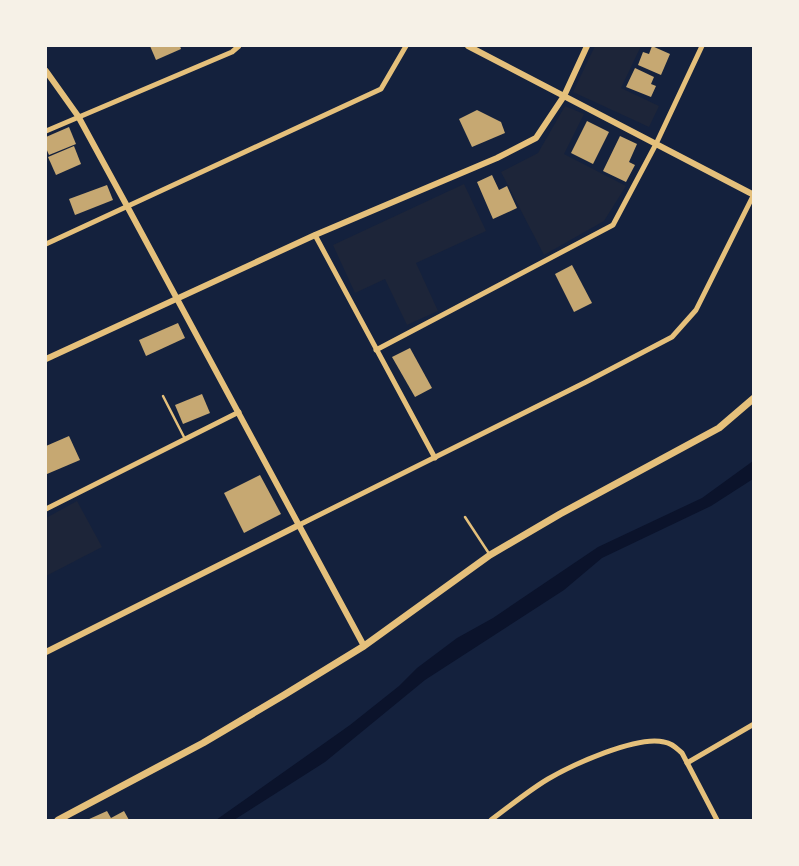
<svg xmlns="http://www.w3.org/2000/svg" width="799" height="866" font-family="'Work Sans',sans-serif">
  <style>
    .green { fill: #1d2539 }
    .water { fill: #0b132b }
    .building { fill: #c6a872 }
    .lines { fill: none; stroke-linecap: round; stroke-linejoin: round }
    .service { stroke: #e5c07b; stroke-width: 2.5 }
    .minor { stroke: #e5c07b; stroke-width: 5 }
    .tertiary { stroke: #e5c07b; stroke-width: 6 }
    .secondary { stroke: #e5c07b; stroke-width: 7 }
  </style>
  <rect width="100%" height="100%" fill="#14213d"/>
  <!-- green -->
  <g class="green">
    <polygon points="595,46 641,46 621,88 659,106 649,127 573,92"/>
    <polygon points="565,106 584,114 564,154 626,186 604,221 544,255 501,172 538,153"/>
    <polygon points="464,184 486,231 416,263 438,311 407,325 385,279 355,293 333,245"/>
    <polygon points="77,501 102,547 46,576 46,518"/>
  </g>
  <!-- water -->
  <polygon class="water" points="753,461 753,479 711,506 602,558 564,590 425,680 325,762 234,820 216,820 350,725 399,686 417,668 457,638 493,618 598,547 702,498"/>
  <!-- building -->
  <g class="building">
    <polygon points="150,46 180,46 181,49 156,60"/>
    <polygon points="652,46 670,54 661,75 638,65 643,52 649,54"/>
    <polygon points="635,68 654,77 651,84 656,86 651,97 626,87"/>
    <polygon points="477,110 501,122 505,133 472,147 459,119"/>
    <polygon points="587,121 609,132 593,164 571,153"/>
    <polygon points="69,127 76,144 49,155 46,148 46,137"/>
    <polygon points="620,136 637,144 629,162 635,165 626,182 603,171"/>
    <polygon points="74,146 81,164 56,175 48,157"/>
    <polygon points="492,175 499,190 507,186 517,208 493,219 477,182"/>
    <polygon points="107,185 113,200 75,215 69,199"/>
    <polygon points="572,265 592,303 574,312 555,274"/>
    <polygon points="178,323 185,338 146,356 139,340"/>
    <polygon points="410,348 432,388 415,397 392,357"/>
    <polygon points="202,394 210,413 183,424 175,405"/>
    <polygon points="69,436 80,460 47,474 46,470 46,446"/>
    <polygon points="260,475 281,514 244,533 224,493"/>
    <polygon points="107,811 111,818 124,811 129,820 87,820"/>
  </g>
  <g class="lines">
    <!-- service -->
    <g class="service">
      <polyline points="163,396 185,439"/>
      <polyline points="465,517 488,552"/>
    </g>
    <!-- minor -->
    <g class="minor">
      <polyline points="46,131 232,52 239,46"/>
      <polyline points="315,235 435,458"/>
      <polyline points="46,244 381,89 406,46"/>
      <polyline points="376,350 613,225 656,144 702,46"/>
      <polyline points="46,509 239,412"/>
      <polyline points="299,525 586,382 672,337 696,310 754,194"/>
      <polyline points="687,763 754,724"/>
      <path d="M491,820C510,806 528,791 548,779C572,765 637,735 664,742C672,743 676,748 682,753L717,820"/>
    </g>
    <!-- tertiary -->
    <g class="tertiary">
      <polyline points="468,46 754,195"/>
      <polyline points="46,71 78,116 127,206 364,646"/>
      <polyline points="46,359 315,235 497,158 536,138 564,96 587,46"/>
      <polyline points="46,652 299,525"/>
    </g>
    <!-- secondary -->
    <polyline class="secondary" points="58,820 203,743 284,695 364,646 490,555 560,514 719,428 754,398"/>
  </g>
  <!-- border -->
  <rect width="799" height="866" fill="none" stroke="#f6f1e7" stroke-width="94"/>
</svg>
